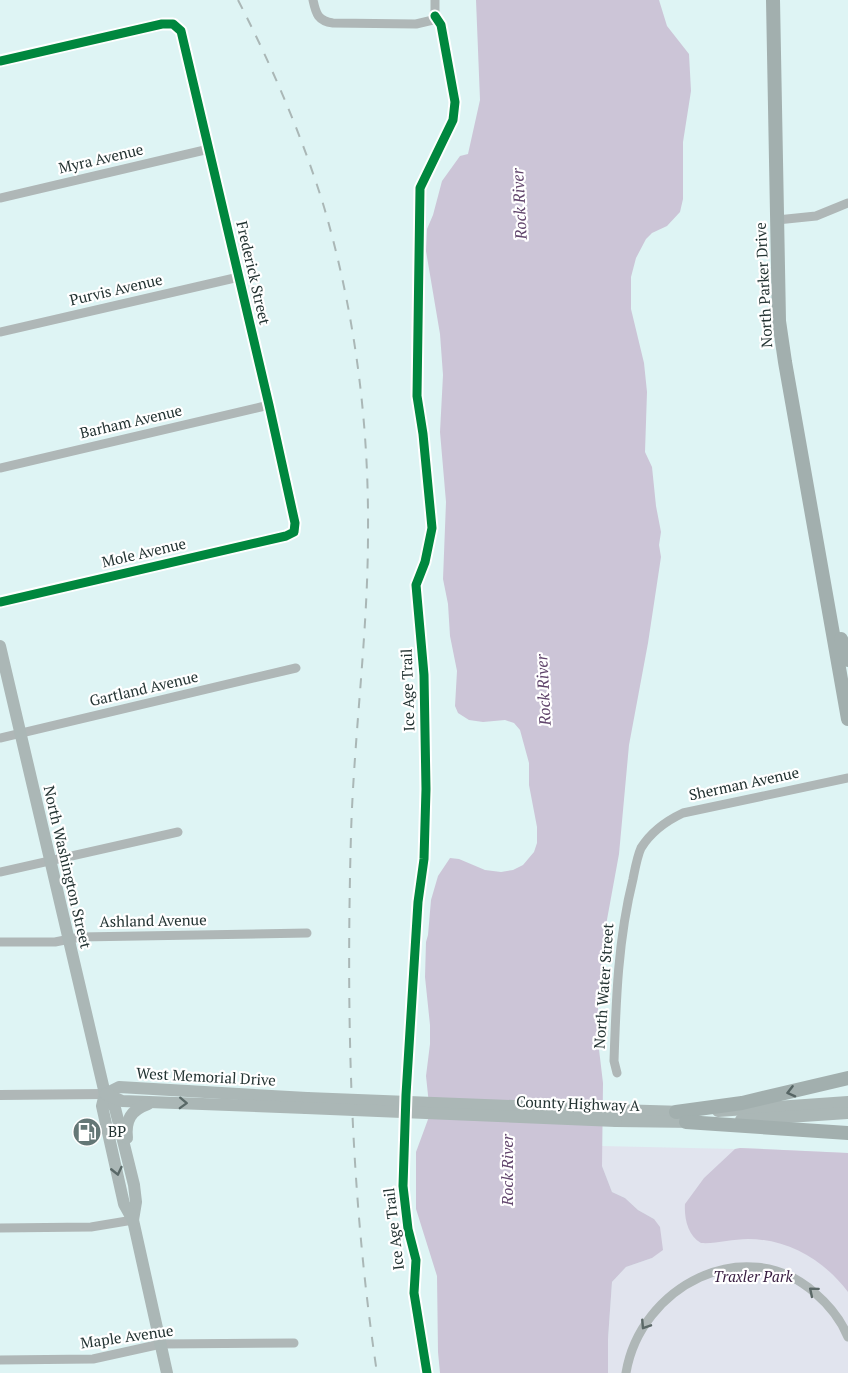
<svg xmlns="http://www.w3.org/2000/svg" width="848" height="1373" font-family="'PT Serif',serif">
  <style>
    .green { fill: #e1e4ee }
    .water { fill: #ccc5d7 }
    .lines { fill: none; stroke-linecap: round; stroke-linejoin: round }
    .minor { stroke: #afb7b7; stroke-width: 9 }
    .tertiary { stroke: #afb7b7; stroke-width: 10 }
    .secondary { stroke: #abb7b6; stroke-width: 12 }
    .primary { stroke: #a2afae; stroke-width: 14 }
    .rail { stroke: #aab7b6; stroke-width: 2; stroke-dasharray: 10 10; stroke-linecap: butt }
    .secondary-bridge { stroke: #abb7b6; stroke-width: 12 }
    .cycleway-casing { stroke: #fff; stroke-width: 13 }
    .cycleway { stroke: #00873e; stroke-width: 9 }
    .oneway { stroke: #566564 }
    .oneway2 { stroke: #596867 }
    .oneway3 { stroke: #5b6867 }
    .labels { text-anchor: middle; stroke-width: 4.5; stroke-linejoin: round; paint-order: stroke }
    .street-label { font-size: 15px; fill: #233332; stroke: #fff }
    .poi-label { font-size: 15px; fill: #233332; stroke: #fff; text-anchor: start }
    .park-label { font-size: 15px; font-style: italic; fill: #371c40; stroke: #fff }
    .water-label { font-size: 16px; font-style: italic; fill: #60446b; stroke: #fff }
  </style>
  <rect width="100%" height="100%" fill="#def4f4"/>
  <!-- green -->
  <polygon class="green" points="601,1146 735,1149 740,1148 848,1153 848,1373 608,1373 608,1339 612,1282 626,1267 652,1258 654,1219 638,1210 625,1198 612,1192 602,1166"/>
  <!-- water -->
  <g class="water">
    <polygon points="476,0 659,0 667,26 689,54 691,91 683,142 683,199 680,212 667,226 652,233 646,239 636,258 631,277 631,309 644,363 647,392 645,452 652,467 656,506 661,532 659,545 661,557 648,643 629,745 619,854 604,936 598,1000 598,1041 603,1083 602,1166 612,1192 625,1198 638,1210 654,1219 660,1227 663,1250 652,1258 626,1267 612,1282 608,1339 608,1373 440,1373 438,1352 437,1276 416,1209 416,1152 430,1114 426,1076 430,1044 430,1025 425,977 426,942 428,935 431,900 438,876 450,858 459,859 485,870 501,872 513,870 523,865 534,852 537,843 537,827 529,785 529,763 520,730 514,723 505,720 483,722 469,720 458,713 455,706 457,671 450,636 448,604 443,579 446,502 440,432 443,375 440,334 426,251 427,229 433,215 442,181 460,156 468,154 480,100"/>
    <path d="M740,1148L848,1153V1292C824,1260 788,1239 748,1239C732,1239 716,1244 701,1243C688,1236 684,1218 685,1204L704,1178L735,1149Z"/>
  </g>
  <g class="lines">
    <!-- minor -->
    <g class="minor">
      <path d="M313,0C316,14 318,21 333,23L416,24L433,20L435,16V0"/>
      <polyline points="0,61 162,24 173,24 181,31 269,405 295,523 294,532 286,536 0,602"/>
      <polyline points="0,198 209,149"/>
      <polyline points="777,220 816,216 848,203"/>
      <polyline points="0,332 239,277"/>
      <polyline points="0,468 269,405"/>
      <polyline points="0,738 296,668"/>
      <polyline points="0,872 178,832"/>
      <polyline points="0,942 55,942 80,937 307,933"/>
      <path d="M617,1073L614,1061C616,1000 618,939 633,879C635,869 637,857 641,848C651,832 666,821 683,813L848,778"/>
      <polyline points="0,1228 91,1227 133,1220"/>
      <polyline points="0,1360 93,1359 161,1344 294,1343"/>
      <path d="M626,1373C640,1287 745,1231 815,1293C829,1305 841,1320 848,1337"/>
    </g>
    <!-- tertiary -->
    <polyline class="tertiary" points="0,1095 105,1094"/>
    <!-- secondary -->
    <g class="secondary">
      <polyline points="0,646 105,1094 115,1108 134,1185 136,1202 133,1220"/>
      <polyline points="105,1094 102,1106 124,1204 133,1220 167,1373"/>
      <polyline points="105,1094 119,1087 307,1098"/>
      <polyline points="106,1094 122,1101 306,1108"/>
      <polyline points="615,1110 685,1112"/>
      <polyline points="718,1111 848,1102"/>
      <polyline points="741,1120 848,1113"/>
      <polyline points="616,1121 694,1122"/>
      <path d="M127,1138C125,1120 131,1110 148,1104"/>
    </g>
    <!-- primary -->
    <g class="primary">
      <polyline points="773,0 779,321 785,362 848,719"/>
      <polyline points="841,639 848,660"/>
      <polyline points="676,1112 742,1103 848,1078"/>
      <polyline points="686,1122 848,1133"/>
    </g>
    <!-- rail -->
    <path class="rail" d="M238,0C271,64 303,138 324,207C355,313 369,423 368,533C368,634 354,734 351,834C346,1015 350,1194 377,1373"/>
    <!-- secondary-bridge -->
    <g class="secondary-bridge">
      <polyline points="307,1098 615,1110"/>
      <polyline points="306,1108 616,1121"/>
    </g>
    <!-- cycleway casing -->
    <g class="cycleway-casing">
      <g id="cycleway">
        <polyline points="0,61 162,24 173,24 181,31 269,405 295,523 294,532 286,536 0,602"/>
        <polyline points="427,1373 414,1293 416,1260 408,1229 403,1186 406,1095 418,902 424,859 426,789 424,675 416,585 425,562 432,528 423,434 417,396 420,188 453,120 455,102 441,25 435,16"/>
      </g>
    </g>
    <!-- cycleway -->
    <use href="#cycleway" class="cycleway"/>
  </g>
  <!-- one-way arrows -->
  <defs><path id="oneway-chevron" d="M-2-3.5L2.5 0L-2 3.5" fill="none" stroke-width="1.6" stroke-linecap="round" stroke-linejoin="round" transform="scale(1.5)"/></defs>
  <use class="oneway" href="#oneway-chevron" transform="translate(791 1092) rotate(166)"/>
  <g class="oneway2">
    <use href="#oneway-chevron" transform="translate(183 1103) rotate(2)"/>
    <use href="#oneway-chevron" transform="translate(117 1171) rotate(77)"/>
  </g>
  <g class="oneway3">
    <use href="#oneway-chevron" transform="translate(813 1291) rotate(-140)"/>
    <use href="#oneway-chevron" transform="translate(645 1325) rotate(123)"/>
  </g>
  <!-- icons -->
  <defs>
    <g id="fuel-disc" transform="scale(1.5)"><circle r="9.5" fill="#647776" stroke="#fff"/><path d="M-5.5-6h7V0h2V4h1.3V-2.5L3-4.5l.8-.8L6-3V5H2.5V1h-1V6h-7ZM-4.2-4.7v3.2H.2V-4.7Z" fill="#fff"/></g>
  </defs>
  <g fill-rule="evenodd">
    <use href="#fuel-disc" x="87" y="1132"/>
  </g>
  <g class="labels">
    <!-- street labels -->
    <g class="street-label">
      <text transform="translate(101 159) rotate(-13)" y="5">Myra Avenue</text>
      <text transform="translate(253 273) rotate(77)" y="5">Frederick Street</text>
      <text transform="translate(764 285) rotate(-93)" y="5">North Parker Drive</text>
      <text transform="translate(116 290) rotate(-13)" y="5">Purvis Avenue</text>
      <text transform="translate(131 422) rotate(-13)" y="5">Barham Avenue</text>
      <text transform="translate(144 553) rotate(-13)" y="5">Mole Avenue</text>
      <text transform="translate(144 689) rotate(-13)" y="5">Gartland Avenue</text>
      <text transform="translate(408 690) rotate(-92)" y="5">Ice Age Trail</text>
      <text transform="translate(744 784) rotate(-12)" y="5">Sherman Avenue</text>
      <text transform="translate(67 867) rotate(77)" y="5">North Washington Street</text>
      <text transform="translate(153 921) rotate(-1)" y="5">Ashland Avenue</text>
      <text transform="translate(604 986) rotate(-86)" y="5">North Water Street</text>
      <text transform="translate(206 1077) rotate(3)" y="5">West Memorial Drive</text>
      <text transform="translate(578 1104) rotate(2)" y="5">County Highway A</text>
      <text transform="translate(394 1229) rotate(-97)" y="5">Ice Age Trail</text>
      <text transform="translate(127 1337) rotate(-8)" y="5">Maple Avenue</text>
    </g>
    <!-- poi labels -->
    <g class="poi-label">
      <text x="108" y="1137">BP</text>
    </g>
    <!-- park labels -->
    <g class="park-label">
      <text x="753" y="1282">Traxler Park</text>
    </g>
    <!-- water labels -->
    <g class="water-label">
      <text transform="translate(519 204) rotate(-93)" y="6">Rock River</text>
      <text transform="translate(543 690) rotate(-93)" y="6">Rock River</text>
      <text transform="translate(507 1170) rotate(-90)" y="6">Rock River</text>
    </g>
  </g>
</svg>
